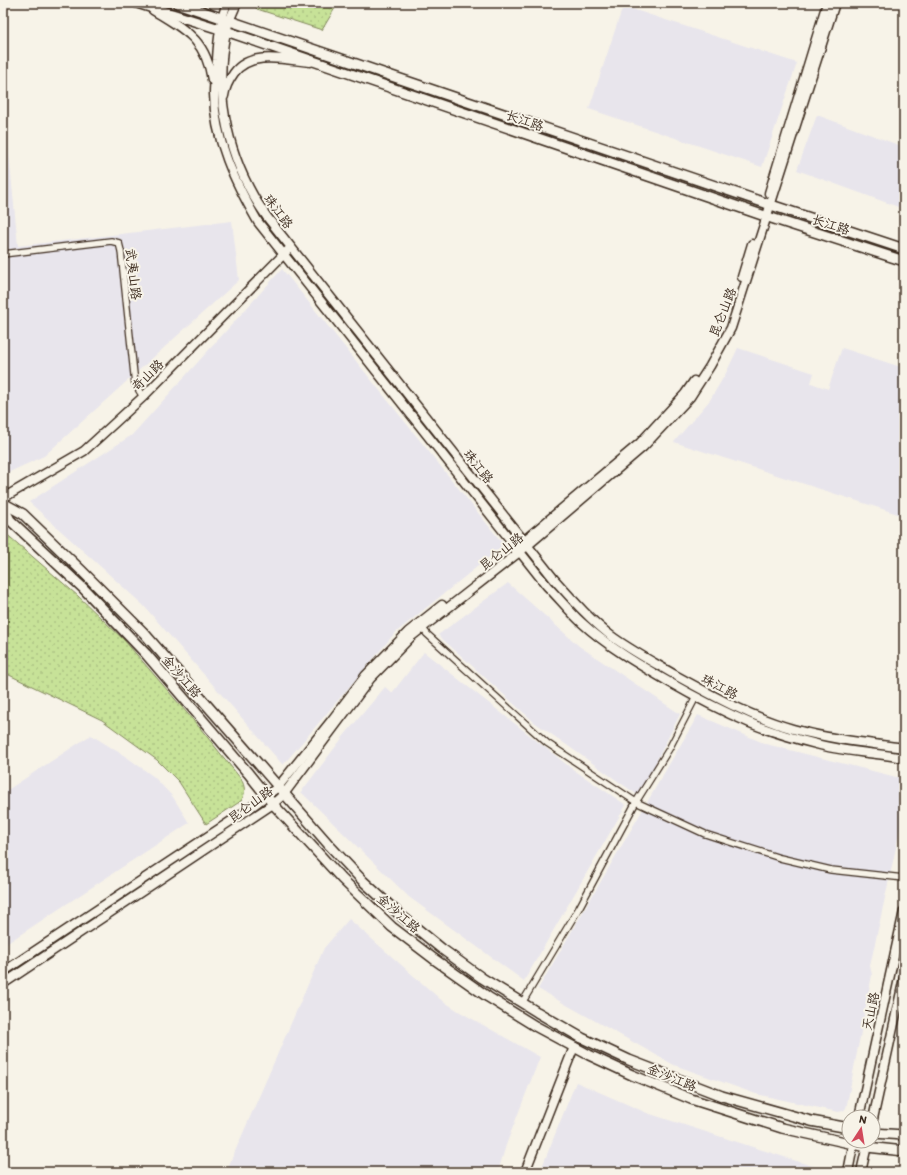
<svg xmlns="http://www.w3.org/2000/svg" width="907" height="1175" font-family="Itim,'LXGW WenKai TC',sans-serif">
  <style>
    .built { fill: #e8e5ec }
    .grass { fill: url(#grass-dots); stroke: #81865b }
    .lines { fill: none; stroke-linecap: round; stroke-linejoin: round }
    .street-casing { stroke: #3b2a1e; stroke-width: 8 }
    .secondary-casing { stroke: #3b2a1e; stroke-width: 11 }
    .primary-casing { stroke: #3b2a1e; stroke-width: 12 }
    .street { stroke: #f7f3e8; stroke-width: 5.5 }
    .secondary { stroke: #f7f3e8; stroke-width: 8 }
    .primary { stroke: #f7f3e8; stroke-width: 9 }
    .labels { text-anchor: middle; stroke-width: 4; stroke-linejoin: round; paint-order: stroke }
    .street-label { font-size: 13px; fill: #3b2a1e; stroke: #f7f3e8 }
  </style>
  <defs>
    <pattern id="grass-dots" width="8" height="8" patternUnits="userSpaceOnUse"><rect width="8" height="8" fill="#c7e298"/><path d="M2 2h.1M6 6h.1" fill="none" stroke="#acc283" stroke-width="1.8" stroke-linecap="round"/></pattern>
  </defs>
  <rect width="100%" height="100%" fill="#f7f3e8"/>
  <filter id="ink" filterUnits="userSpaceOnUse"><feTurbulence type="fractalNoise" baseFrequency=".025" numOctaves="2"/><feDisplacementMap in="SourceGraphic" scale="8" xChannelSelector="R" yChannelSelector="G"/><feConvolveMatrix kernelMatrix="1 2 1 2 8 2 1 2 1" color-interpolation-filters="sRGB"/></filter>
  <g filter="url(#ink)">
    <!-- built -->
    <g class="built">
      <polygon points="623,6 797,63 762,167 589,109"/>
      <polygon points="817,115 904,147 904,209 797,170"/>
      <polygon points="3,142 8,144 18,246 232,221 239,280 44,456 3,475"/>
      <polygon points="282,269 504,545 395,633 283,765 143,605 29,502 132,435"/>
      <polygon points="738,348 814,373 811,383 828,389 842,348 904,368 904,516 674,442 710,400 726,373"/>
      <polygon points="508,583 579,646 680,714 639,796 534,722 438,635"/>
      <polygon points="424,652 571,768 626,805 524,981 409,897 301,792 343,737 385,687 392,693"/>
      <polygon points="698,715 766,744 904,779 904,811 870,966 872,975 847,1104 846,1108 843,1111 838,1112 756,1094 674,1065 538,989"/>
      <polygon points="91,735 128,758 154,777 173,797 189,823 3,946 3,793"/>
      <polygon points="349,919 440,999 460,1012 540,1057 506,1145 498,1172 226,1172 324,948"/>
      <polygon points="576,1082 647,1113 815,1167 814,1172 540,1172"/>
    </g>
    <!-- grass -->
    <g class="grass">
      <polygon points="254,3 338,3 322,30 257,9"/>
      <path d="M3,531L78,596L124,640L200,728L241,779C245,786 246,793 241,801L206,824L179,782L157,760L102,720L3,672Z"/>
    </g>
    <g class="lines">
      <!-- street casing -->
      <g class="street-casing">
        <g id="street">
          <polyline points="3,254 111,241 119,243 121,251 135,384 143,397"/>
          <polyline points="421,626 427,634 547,743 636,802 705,834 780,858 831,870 904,878"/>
          <polyline points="522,1003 579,908 636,802 669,749 696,697"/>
        </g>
      </g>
      <!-- secondary casing -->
      <g class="secondary-casing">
        <g id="secondary">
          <path d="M227,3C220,21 218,40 217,60C216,71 214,82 214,93C214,140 235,182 258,222L547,586C559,598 569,611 581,622C607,646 638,664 669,682C695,697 722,711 750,723C772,732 796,739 820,745C847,752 876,753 904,758"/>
          <path d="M237,3C233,12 228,22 226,32C214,87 226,148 254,197C258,204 263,211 267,217L554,579C572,599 589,619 610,635C630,650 653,662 675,675C713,696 751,717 793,729C829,739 867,743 904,748"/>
          <path d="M153,10C185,30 206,39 212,80"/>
          <path d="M224,96C225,87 229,80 234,73C251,50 286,60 310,62"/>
          <polyline points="769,193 827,3"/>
          <polyline points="742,277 752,244"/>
          <polyline points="3,498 84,451 143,397 287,251"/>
          <polyline points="514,549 640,443 685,394 694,381"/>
          <polyline points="3,972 246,811 278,787 331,721 366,675 408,632 442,605"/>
          <polyline points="3,984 273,804 284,794 370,679 412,636 527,546 643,447 690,397 710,366 731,328 835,3"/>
          <polyline points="859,1117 904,911"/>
          <polyline points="873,1119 904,978"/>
          <polyline points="525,1172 574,1047"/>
          <polyline points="848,1172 854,1141"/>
          <polyline points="861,1172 868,1141"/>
        </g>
      </g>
      <!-- primary casing -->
      <g class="primary-casing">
        <g id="primary">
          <polyline points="137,3 226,31 762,215 904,261"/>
          <polyline points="177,3 771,205 904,249"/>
          <polyline points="3,503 23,514 81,570 144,633 330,846 363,881 399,914 442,949 482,978 537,1012 582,1038 629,1060 722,1096 811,1121 849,1128"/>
          <polyline points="3,507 10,520 83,588 146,654 248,773 273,804 342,879 392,927 434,959 488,997 535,1026 589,1055 632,1075 691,1099 782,1128 867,1147 904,1151"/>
          <polyline points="873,1133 904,1135"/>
        </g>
      </g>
      <!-- street -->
      <use href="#street" class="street"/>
      <!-- secondary -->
      <use href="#secondary" class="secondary"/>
      <!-- primary -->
      <use href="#primary" class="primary"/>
    </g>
  </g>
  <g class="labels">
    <!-- street labels -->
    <g class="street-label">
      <text transform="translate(525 120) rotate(19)" y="5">长江路</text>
      <text transform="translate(279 211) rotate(54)" y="5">珠江路</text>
      <text transform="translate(831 224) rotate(18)" y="5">长江路</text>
      <text transform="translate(134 274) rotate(83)" y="5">武夷山路</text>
      <text transform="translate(722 312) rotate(-68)" y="5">昆仑山路</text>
      <text transform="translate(147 375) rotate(-45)" y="5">奇山路</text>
      <text transform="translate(479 466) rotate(52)" y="5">珠江路</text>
      <text transform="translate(501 551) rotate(-38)" y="5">昆仑山路</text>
      <text transform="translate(182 676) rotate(49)" y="5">金沙江路</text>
      <text transform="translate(720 686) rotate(28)" y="5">珠江路</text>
      <text transform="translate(250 804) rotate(-36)" y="5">昆仑山路</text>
      <text transform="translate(399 913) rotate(41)" y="5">金沙江路</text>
      <text transform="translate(870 1011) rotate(-78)" y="5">天山路</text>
      <text transform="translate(672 1077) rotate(22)" y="5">金沙江路</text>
    </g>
  </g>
  <!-- margin -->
  <rect width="907" height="1175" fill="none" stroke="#f7f3e8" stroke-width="16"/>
  <rect x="8" y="8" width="891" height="1159" fill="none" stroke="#3b2a1e" stroke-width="1.5" filter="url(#ink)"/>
  <!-- north arrow -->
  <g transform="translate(861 1129) rotate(12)"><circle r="19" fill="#f7f3e8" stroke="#aca397"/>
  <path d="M0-3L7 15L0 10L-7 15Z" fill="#d1495b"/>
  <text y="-6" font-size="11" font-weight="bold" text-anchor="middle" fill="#3b2a1e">N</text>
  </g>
</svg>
